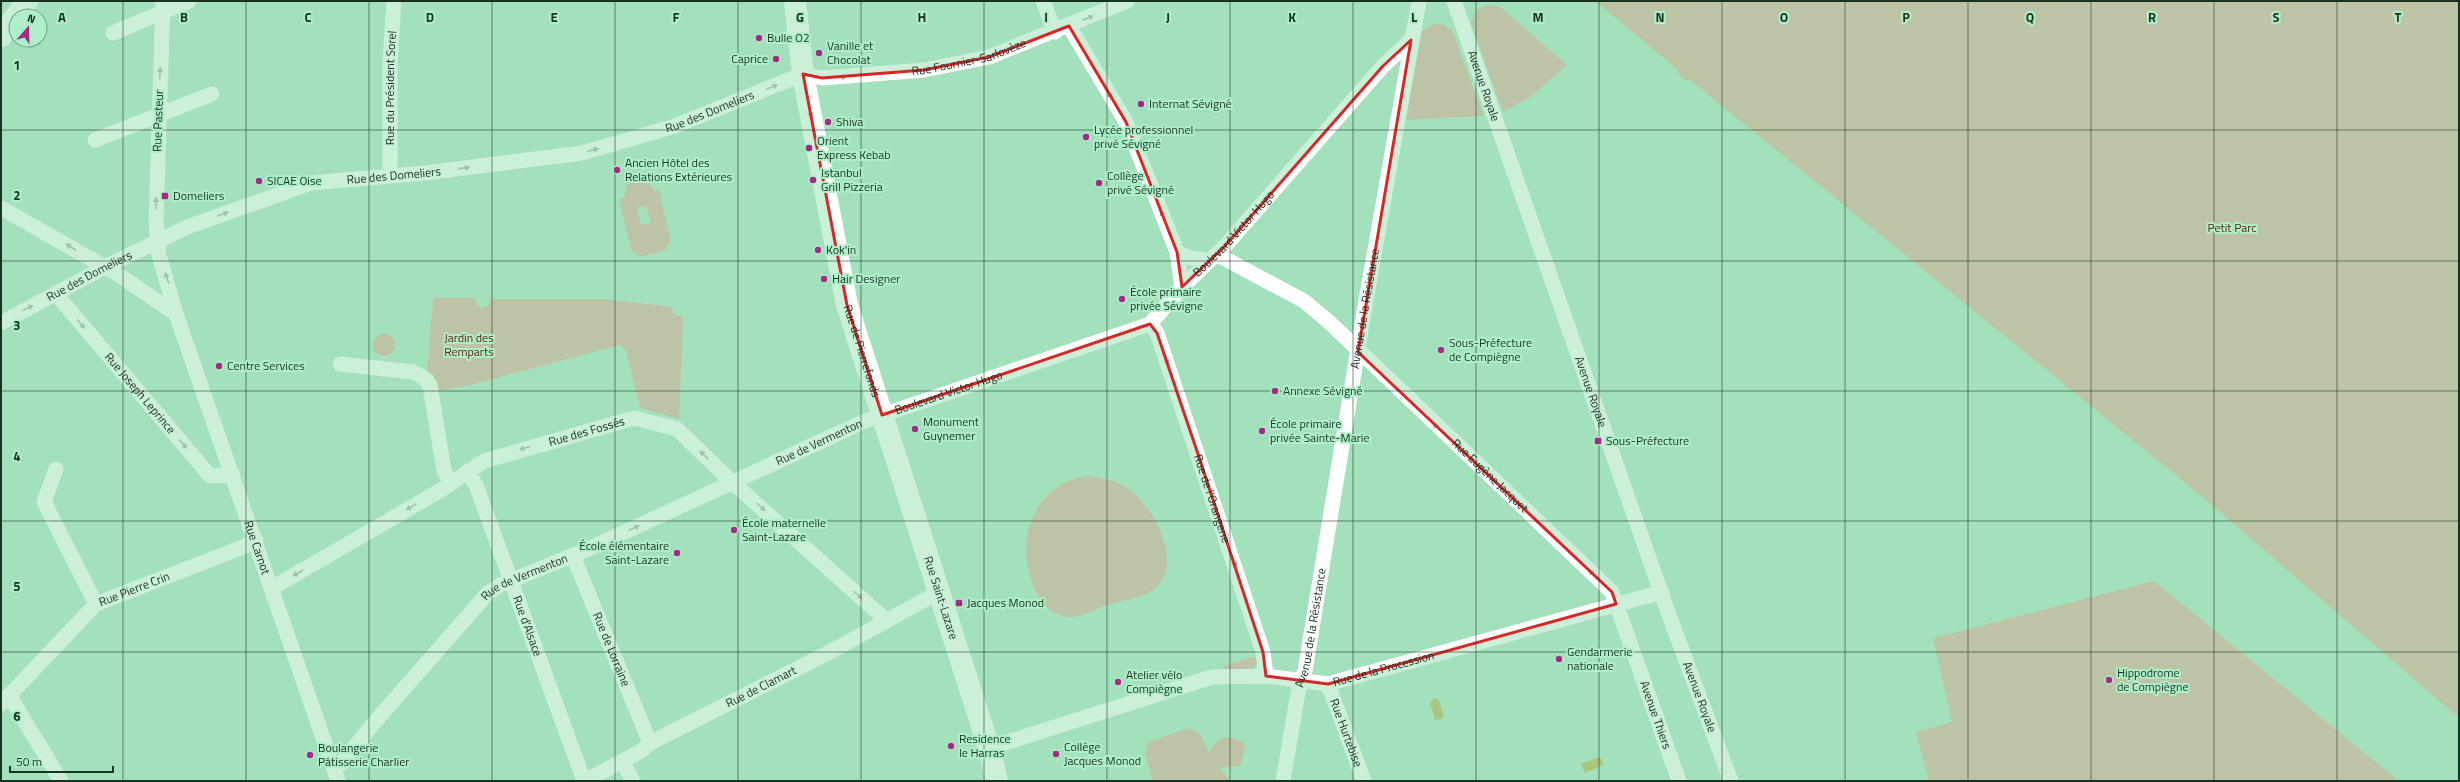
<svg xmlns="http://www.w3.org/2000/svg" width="2460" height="782" font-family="'Titillium Web',sans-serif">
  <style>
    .green { fill: #dea08c; fill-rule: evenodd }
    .water { fill: #b8a332 }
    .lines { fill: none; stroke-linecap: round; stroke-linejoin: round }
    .street { stroke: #fff; stroke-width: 15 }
    .secondary { stroke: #fff; stroke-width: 22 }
    .oneway { fill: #97a29c }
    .marked { fill: none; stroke: #d62828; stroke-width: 3; stroke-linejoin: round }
    .grid { fill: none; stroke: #173123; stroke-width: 1; stroke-opacity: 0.55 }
    .poi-dot { fill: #a02c86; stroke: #aeefc9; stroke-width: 1.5 }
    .labels { text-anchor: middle; stroke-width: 4; stroke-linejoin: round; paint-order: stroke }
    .poi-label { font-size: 12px; fill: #173123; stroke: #aeefc9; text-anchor: start }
    .street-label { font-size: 12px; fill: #173123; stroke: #aeefc9 }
    .park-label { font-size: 12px; fill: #61220d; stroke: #aeefc9 }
    .grid-label { font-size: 13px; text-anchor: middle; font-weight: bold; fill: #173123; stroke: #aeefc9; stroke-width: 4; stroke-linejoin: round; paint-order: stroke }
  </style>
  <rect width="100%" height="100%" fill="#a2e1bc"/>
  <!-- green -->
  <g class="green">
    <polygon points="1595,1 2459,1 2459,718 2200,495 1690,80 1685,80 1677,73 1678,70"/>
    <polygon points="1485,5 1497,6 1504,10 1567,65 1533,95 1503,112 1471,23 1476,11"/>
    <polygon points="1434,24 1444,25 1452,30 1484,116 1406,120 1422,31"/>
    <path d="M636,179L648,182L654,191L659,189L671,243L667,245V250L638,257L636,252L632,253L619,199L624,198L627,185ZM646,206L651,223L641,225L637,207Z"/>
    <polygon points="433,298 475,298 477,305 483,308 489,305 490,299 604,299 672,307 674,315 683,316 683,319 679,419 640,408 626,351 620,345 470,385 438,391 433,373 427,373"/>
    <circle cx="384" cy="345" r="11"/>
    <path d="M1087,476C1100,477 1116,480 1127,488C1153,504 1183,562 1157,587C1145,598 1123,600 1108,605C1095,608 1082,619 1068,617C1049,614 1041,603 1034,587C1014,541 1033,484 1087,476Z"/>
    <polygon points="2154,581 2399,781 1929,781 1916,732 1952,722 1933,638"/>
    <polygon points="1251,657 1259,659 1253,669 1224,669 1223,666"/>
    <path d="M1189,728L1201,735L1209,753C1219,736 1224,734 1243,742L1245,751L1240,766L1220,768L1231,781H1153L1145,755L1148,742Z"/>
  </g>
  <!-- water -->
  <g class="water">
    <polygon points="1434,698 1439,700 1444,718 1435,720 1430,703"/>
    <polygon points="1600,757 1603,765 1585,773 1581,764"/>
  </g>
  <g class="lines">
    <!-- street -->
    <g class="street">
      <path id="s1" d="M163,1L156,222L159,255L176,314L338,781"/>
      <polyline points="1043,1 1055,32"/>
      <path id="s2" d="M1454,1L1669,615L1731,781"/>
      <polyline points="1069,26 1126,122 1177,252 1182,287"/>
      <polyline points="113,33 189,1"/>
      <polyline points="95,140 212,94"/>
      <path id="s3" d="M390,175V63L394,1"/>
      <polyline points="1,208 119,275 176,314"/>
      <polyline points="1177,252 1190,258 1209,260"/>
      <path id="s4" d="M1216,254L1304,301L1328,321L1612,592L1679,781"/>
      <path id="s5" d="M56,294L210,476L233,475"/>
      <path id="s6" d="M1,323L105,267L187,227L311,183L425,173L582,153L675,126L803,74L822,78L924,70L989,57L1127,1"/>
      <path id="s7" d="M1150,324L1157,333L1263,652L1266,676"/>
      <polyline points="340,364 413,372 424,378 430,385 444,471 451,483"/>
      <polyline points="56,469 44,502 96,604"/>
      <path id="s8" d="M467,472L476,485L584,781"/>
      <path id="s9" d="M573,556L650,743"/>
      <path id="s10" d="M272,588L441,490L484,461L634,418L677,429L732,482L887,621"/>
      <path id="s11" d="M1328,684L1364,781"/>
      <polyline points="9,695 61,781"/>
      <path id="s12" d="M1,704L96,604L243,547L256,540"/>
      <path id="s13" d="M989,748L1212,677L1266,676L1328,684L1662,592"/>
      <polyline points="622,761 633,781"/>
      <path id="s14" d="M334,767L342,763L373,724L488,593L500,585L586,550L865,421L1150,324L1182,287L1225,246L1383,66L1411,40"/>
      <path id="s15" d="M585,781L641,751L650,743L828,653L939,592"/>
      <path id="s16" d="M1283,781L1300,681L1305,671L1364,312L1419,1"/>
    </g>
    <!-- secondary -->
    <g class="secondary">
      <path id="s17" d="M795,1L803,74L847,305L989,748L997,781"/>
      <polyline points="1,36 27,1"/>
    </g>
  </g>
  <!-- one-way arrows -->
  <defs><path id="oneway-solid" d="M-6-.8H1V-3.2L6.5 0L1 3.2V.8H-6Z"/></defs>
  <g class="oneway">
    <use href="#oneway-solid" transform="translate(1088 18) rotate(-23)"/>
    <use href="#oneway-solid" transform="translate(160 73) rotate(-87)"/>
    <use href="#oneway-solid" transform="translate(841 77) rotate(-4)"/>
    <use href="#oneway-solid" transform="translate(772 87) rotate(-22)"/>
    <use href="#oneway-solid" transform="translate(1111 97) rotate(-121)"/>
    <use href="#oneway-solid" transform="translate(810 112) rotate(79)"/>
    <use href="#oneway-solid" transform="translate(593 150) rotate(-15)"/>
    <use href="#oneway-solid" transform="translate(464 168) rotate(-7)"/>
    <use href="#oneway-solid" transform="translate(156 203) rotate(-90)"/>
    <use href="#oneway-solid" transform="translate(223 214) rotate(-20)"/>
    <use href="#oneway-solid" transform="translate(1163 216) rotate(-112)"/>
    <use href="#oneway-solid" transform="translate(71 247) rotate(-147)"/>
    <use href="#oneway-solid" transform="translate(167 278) rotate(-108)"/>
    <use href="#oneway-solid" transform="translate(28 308) rotate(-28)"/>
    <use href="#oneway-solid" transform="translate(81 324) rotate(50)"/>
    <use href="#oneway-solid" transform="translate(1166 359) rotate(71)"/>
    <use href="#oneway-solid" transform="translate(1437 427) rotate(-137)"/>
    <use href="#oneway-solid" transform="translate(183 444) rotate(50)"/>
    <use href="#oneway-solid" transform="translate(525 448) rotate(164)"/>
    <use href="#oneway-solid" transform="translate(704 455) rotate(-136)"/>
    <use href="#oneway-solid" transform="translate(411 507) rotate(150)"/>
    <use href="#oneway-solid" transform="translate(761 507) rotate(42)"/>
    <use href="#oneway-solid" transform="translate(634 528) rotate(-24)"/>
    <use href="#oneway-solid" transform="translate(1234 562) rotate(72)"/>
    <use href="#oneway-solid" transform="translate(298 573) rotate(150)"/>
    <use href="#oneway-solid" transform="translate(1593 574) rotate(-137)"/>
    <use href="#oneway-solid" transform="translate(858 595) rotate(42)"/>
  </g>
  <!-- marked area -->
  <path d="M0 0H2460V782H0ZM1069,26L1126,122L1177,252L1182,287L1225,246L1383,66L1411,40L1358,352L1612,592L1616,604L1328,684L1266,676L1263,652L1198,454L1157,333L1150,324L882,415L847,305L803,74L822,78L924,70L989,57Z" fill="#a2e1bc" fill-opacity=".55" fill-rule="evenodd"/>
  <path class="marked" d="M1069,26L1126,122L1177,252L1182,287L1225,246L1383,66L1411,40L1358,352L1612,592L1616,604L1328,684L1266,676L1263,652L1198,454L1157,333L1150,324L882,415L847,305L803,74L822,78L924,70L989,57Z"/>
  <!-- grid -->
  <path class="grid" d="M123,1V781M246,1V781M369,1V781M492,1V781M615,1V781M738,1V781M861,1V781M984,1V781M1107,1V781M1230,1V781M1353,1V781M1476,1V781M1599,1V781M1722,1V781M1845,1V781M1968,1V781M2091,1V781M2214,1V781M2337,1V781M1,130H2459M1,261H2459M1,391H2459M1,521H2459M1,652H2459"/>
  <!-- markers -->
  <g class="poi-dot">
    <circle cx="759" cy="38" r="4"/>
    <circle cx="819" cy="53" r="4"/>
    <circle cx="776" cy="59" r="4"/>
    <circle cx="1141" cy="104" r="4"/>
    <circle cx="828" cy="122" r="4"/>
    <circle cx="1086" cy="137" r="4"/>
    <circle cx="809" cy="148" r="4"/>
    <circle cx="617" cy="170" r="4"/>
    <circle cx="813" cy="180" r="4"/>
    <circle cx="259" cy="181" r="4"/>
    <circle cx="1099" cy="183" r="4"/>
    <rect x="161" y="192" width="8" height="8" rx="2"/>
    <circle cx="818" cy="250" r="4"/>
    <circle cx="824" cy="279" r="4"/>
    <circle cx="1122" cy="299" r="4"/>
    <circle cx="1441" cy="350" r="4"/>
    <circle cx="219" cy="366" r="4"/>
    <circle cx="1275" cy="391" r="4"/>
    <circle cx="915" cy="429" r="4"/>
    <circle cx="1262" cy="431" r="4"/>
    <rect x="1594" y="437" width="8" height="8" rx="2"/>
    <circle cx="734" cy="530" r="4"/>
    <circle cx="677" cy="553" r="4"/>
    <rect x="955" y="599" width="8" height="8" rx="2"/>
    <circle cx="1559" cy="659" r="4"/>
    <circle cx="2109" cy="680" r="4"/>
    <circle cx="1118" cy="682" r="4"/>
    <circle cx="951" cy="746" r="4"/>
    <circle cx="1056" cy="754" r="4"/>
    <circle cx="310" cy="755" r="4"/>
  </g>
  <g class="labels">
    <!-- poi labels -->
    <g class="poi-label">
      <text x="767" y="42">Bulle O2</text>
      <text x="827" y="50">Vanille et<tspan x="827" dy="14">Chocolat</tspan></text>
      <text x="768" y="63" text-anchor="end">Caprice</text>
      <text x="1149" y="108">Internat Sévigné</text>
      <text x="836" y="126">Shiva</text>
      <text x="1094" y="134">Lycée professionnel<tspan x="1094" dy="14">privé Sévigné</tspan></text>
      <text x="817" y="145">Orient<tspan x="817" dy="14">Express Kebab</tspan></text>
      <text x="625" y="167">Ancien Hôtel des<tspan x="625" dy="14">Relations Extérieures</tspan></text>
      <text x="821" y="177">Istanbul<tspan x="821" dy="14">Grill Pizzeria</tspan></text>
      <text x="1107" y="180">Collège<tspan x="1107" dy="14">privé Sévigné</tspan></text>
      <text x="267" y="185">SICAE Oise</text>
      <text x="173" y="200">Domeliers</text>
      <text x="826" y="254">Kok'in</text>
      <text x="832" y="283">Hair Designer</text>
      <text x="1130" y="296">École primaire<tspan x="1130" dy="14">privée Sévigne</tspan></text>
      <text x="1449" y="347">Sous-Préfecture<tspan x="1449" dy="14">de Compiègne</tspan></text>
      <text x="227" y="370">Centre Services</text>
      <text x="1283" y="395">Annexe Sévigné</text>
      <text x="923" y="426">Monument<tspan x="923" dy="14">Guynemer</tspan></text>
      <text x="1270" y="428">École primaire<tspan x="1270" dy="14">privée Sainte-Marie</tspan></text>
      <text x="1606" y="445">Sous-Préfecture</text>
      <text x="742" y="527">École maternelle<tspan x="742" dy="14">Saint-Lazare</tspan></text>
      <text x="669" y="550" text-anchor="end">École élémentaire<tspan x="669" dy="14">Saint-Lazare</tspan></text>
      <text x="967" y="607">Jacques Monod</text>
      <text x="1567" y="656">Gendarmerie<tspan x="1567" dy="14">nationale</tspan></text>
      <text x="2117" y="677">Hippodrome<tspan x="2117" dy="14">de Compiègne</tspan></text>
      <text x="1126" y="679">Atelier vélo<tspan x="1126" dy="14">Compiègne</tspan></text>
      <text x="959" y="743">Residence<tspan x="959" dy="14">le Harras</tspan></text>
      <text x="1064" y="751">Collège<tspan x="1064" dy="14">Jacques Monod</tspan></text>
      <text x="318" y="752">Boulangerie<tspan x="318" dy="14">Pâtisserie Charlier</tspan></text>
    </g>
    <!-- street labels -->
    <g class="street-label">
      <text dy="4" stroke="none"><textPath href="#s6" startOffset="1017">Rue Fournier-Sarlovèze</textPath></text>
      <text dy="4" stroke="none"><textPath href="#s2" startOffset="90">Avenue Royale</textPath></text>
      <text dy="4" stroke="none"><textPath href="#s3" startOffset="87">Rue du Président Sorel</textPath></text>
      <text dy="4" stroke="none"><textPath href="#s6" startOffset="748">Rue des Domeliers</textPath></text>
      <text transform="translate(158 121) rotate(-88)" y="4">Rue Pasteur</text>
      <text dy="4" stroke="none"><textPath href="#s6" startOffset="424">Rue des Domeliers</textPath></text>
      <text dy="4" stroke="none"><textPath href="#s14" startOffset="1072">Boulevard Victor Hugo</textPath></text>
      <text dy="4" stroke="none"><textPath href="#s6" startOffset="100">Rue des Domeliers</textPath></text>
      <text dy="4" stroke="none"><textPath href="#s16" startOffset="480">Avenue de la Résistance</textPath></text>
      <text dy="4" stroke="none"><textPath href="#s17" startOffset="357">Rue de Pierrefonds</textPath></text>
      <text dy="4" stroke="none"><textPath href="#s2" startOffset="414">Avenue Royale</textPath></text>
      <text dy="4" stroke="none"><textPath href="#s14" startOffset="736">Boulevard Victor Hugo</textPath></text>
      <text dy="4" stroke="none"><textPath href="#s5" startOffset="130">Rue Joseph Leprince</textPath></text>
      <text dy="4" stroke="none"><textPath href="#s10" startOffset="354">Rue des Fossés</textPath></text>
      <text dy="4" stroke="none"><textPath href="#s14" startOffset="597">Rue de Vermenton</textPath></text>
      <text dy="4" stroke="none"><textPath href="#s4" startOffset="355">Rue Eugène Jacquet</textPath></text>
      <text dy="4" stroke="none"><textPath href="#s7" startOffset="186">Rue de l'Orangerie</textPath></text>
      <text dy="4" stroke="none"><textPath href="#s1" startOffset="563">Rue Carnot</textPath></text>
      <text dy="4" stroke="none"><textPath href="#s14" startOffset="273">Rue de Vermenton</textPath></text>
      <text dy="4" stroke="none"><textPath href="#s12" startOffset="179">Rue Pierre Crin</textPath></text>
      <text dy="4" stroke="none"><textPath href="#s17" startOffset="616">Rue Saint-Lazare</textPath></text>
      <text dy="4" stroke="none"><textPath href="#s8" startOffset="166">Rue d'Alsace</textPath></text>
      <text dy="4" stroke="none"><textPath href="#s16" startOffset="156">Avenue de la Résistance</textPath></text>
      <text dy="4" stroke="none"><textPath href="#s9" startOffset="101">Rue de Lorraine</textPath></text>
      <text dy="4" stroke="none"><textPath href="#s13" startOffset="408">Rue de la Procession</textPath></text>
      <text dy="4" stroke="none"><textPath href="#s15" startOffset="200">Rue de Clamart</textPath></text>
      <text dy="4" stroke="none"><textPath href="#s2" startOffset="738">Avenue Royale</textPath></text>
      <text dy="4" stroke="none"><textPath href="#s4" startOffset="654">Avenue Thiers</textPath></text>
      <text dy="4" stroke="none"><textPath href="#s11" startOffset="52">Rue Hurtebise</textPath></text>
    </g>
    <!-- park labels -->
    <g class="park-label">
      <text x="2232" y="232">Petit Parc</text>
      <text x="469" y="342">Jardin des<tspan x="469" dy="14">Remparts</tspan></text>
    </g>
  </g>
  <g class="grid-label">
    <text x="62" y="22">A</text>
    <text x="184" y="22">B</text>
    <text x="308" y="22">C</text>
    <text x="430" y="22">D</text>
    <text x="554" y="22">E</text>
    <text x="676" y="22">F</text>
    <text x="800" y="22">G</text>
    <text x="922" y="22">H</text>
    <text x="1046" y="22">I</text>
    <text x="1168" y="22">J</text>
    <text x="1292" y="22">K</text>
    <text x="1414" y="22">L</text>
    <text x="1538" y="22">M</text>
    <text x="1660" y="22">N</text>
    <text x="1784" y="22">O</text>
    <text x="1906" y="22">P</text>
    <text x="2030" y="22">Q</text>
    <text x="2152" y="22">R</text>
    <text x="2276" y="22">S</text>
    <text x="2398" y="22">T</text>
    <text x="17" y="70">1</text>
    <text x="17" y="200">2</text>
    <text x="17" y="330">3</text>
    <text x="17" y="461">4</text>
    <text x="17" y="591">5</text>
    <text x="17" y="721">6</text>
  </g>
  <!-- border -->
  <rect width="2460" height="782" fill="none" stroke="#173123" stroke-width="4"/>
  <!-- north arrow -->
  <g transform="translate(28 28) rotate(20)"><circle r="19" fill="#aeefc9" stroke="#72a387"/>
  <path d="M0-3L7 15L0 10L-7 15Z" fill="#a02c86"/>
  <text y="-6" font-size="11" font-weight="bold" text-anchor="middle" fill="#173123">N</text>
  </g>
  <!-- scale -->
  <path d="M10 766v6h103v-6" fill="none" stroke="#173123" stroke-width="2"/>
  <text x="16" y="766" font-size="12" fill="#173123" stroke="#aeefc9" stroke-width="3" paint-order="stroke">50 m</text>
</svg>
